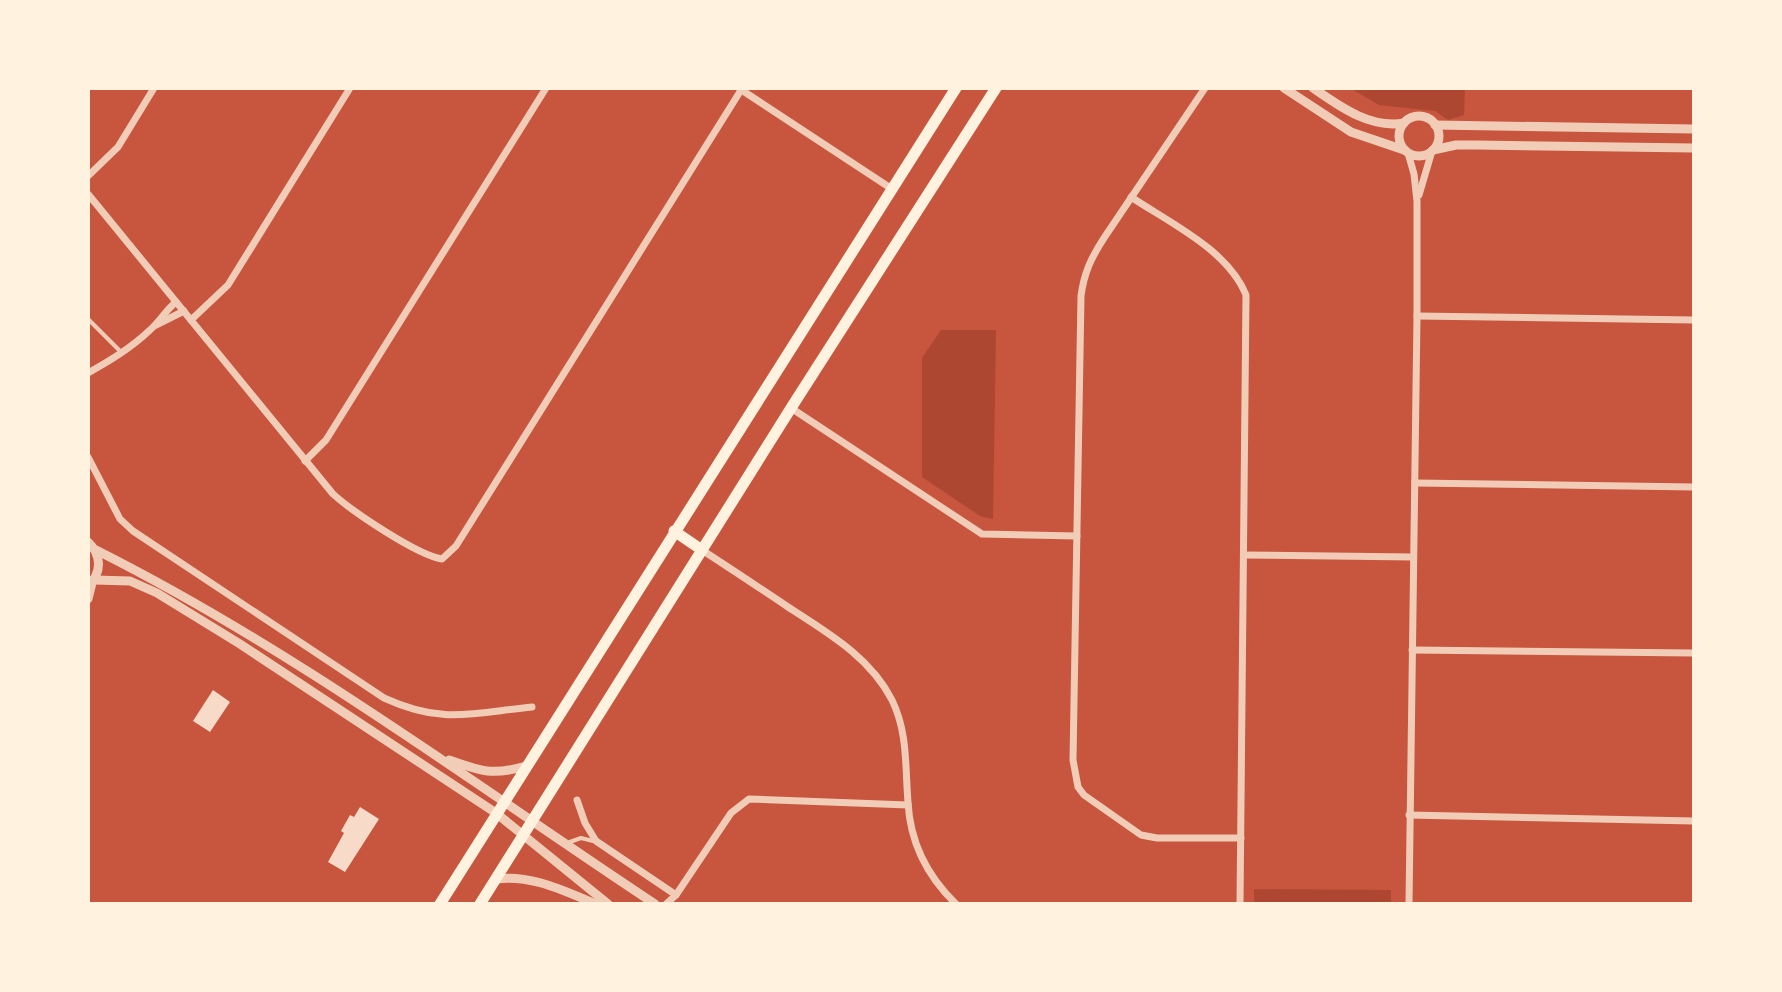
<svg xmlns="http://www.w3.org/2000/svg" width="1782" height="992" font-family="Commissioner,sans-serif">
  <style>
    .green { fill: #ae4732 }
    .building { fill: #f7dbc8 }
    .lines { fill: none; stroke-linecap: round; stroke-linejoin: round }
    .service { stroke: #f1ccb7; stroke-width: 4 }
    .minor { stroke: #f1ccb7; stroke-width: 7 }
    .tertiary { stroke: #f1ccb7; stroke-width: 9 }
    .primary { stroke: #fff3e0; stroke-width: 11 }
  </style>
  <rect width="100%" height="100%" fill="#c8553d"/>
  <!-- green -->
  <g class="green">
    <polygon points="1350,88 1465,88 1464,115 1448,120 1435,111 1379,105"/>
    <polygon points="941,330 996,330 993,519 980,516 922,477 922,358"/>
    <polygon points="1254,889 1391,890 1391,904 1254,904"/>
  </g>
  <!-- building -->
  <g class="building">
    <polygon points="213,690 230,702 210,732 193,721"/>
    <polygon points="360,807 379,819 345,872 328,862 344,833 341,831 350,815 354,817"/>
  </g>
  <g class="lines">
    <!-- service -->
    <g class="service">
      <polyline points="88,319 121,352"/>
      <polyline points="567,843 581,838 593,841"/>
    </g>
    <!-- minor -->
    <g class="minor">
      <path d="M1205,88L1104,238C1091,258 1084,273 1081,296L1073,760L1078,787L1084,795L1141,835L1157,838H1241"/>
      <polyline points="740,89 892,189"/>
      <polyline points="1408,153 1414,174 1417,201 1417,316 1409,904"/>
      <polyline points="88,176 118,147 154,88"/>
      <path d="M88,194L333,494C353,512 417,555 442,559L456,546L741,90"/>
      <polyline points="1419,195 1432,151"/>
      <path d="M1131,197C1170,223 1228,250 1246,295L1240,904"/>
      <polyline points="1417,316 1694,320"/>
      <polyline points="191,320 228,285 350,88"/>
      <polyline points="156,325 184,311"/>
      <path d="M88,373C111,360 131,348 150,330C160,321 166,310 176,302"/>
      <polyline points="791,408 982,534 1077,536"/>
      <path d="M88,457L120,519L133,531L384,698C443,725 472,713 532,707"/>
      <polyline points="305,461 326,440 546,88"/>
      <polyline points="1415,483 1694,487"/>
      <path d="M702,550C731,569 760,588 788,607C828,633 870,657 892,700C908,733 905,766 908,802C910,842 927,876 956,904"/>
      <polyline points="1244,555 1413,557"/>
      <polyline points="1412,650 1694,653"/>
      <polyline points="577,800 585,823 596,841 676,895"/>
      <polyline points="1409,815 1694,821"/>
      <polyline points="666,904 676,895 731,813 749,799 908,805"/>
    </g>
    <!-- tertiary -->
    <g class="tertiary">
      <polyline points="1284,88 1351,132 1404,150"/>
      <path d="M1313,88C1339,106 1370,129 1404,123"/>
      <circle cx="1419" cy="136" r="20"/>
      <polyline points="1435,125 1694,129"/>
      <polyline points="1433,150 1456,145 1476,145 1694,148"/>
      <path d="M88,542C102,555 102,573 88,586"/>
      <path d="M96,550C293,649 471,782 655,904"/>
      <polyline points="94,580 130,581 157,593 240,644 496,813 608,904"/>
      <polyline points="88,599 92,583"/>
      <path d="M449,760C480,771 493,776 526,766"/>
      <path d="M496,879C531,874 564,891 596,904"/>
    </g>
    <!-- primary -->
    <g class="primary">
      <polyline points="674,531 702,550"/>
      <polyline points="440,904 956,88"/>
      <polyline points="480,904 791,408 996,88"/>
    </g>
  </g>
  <!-- border -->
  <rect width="1782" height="992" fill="none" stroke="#fff3e0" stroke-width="180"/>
</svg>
